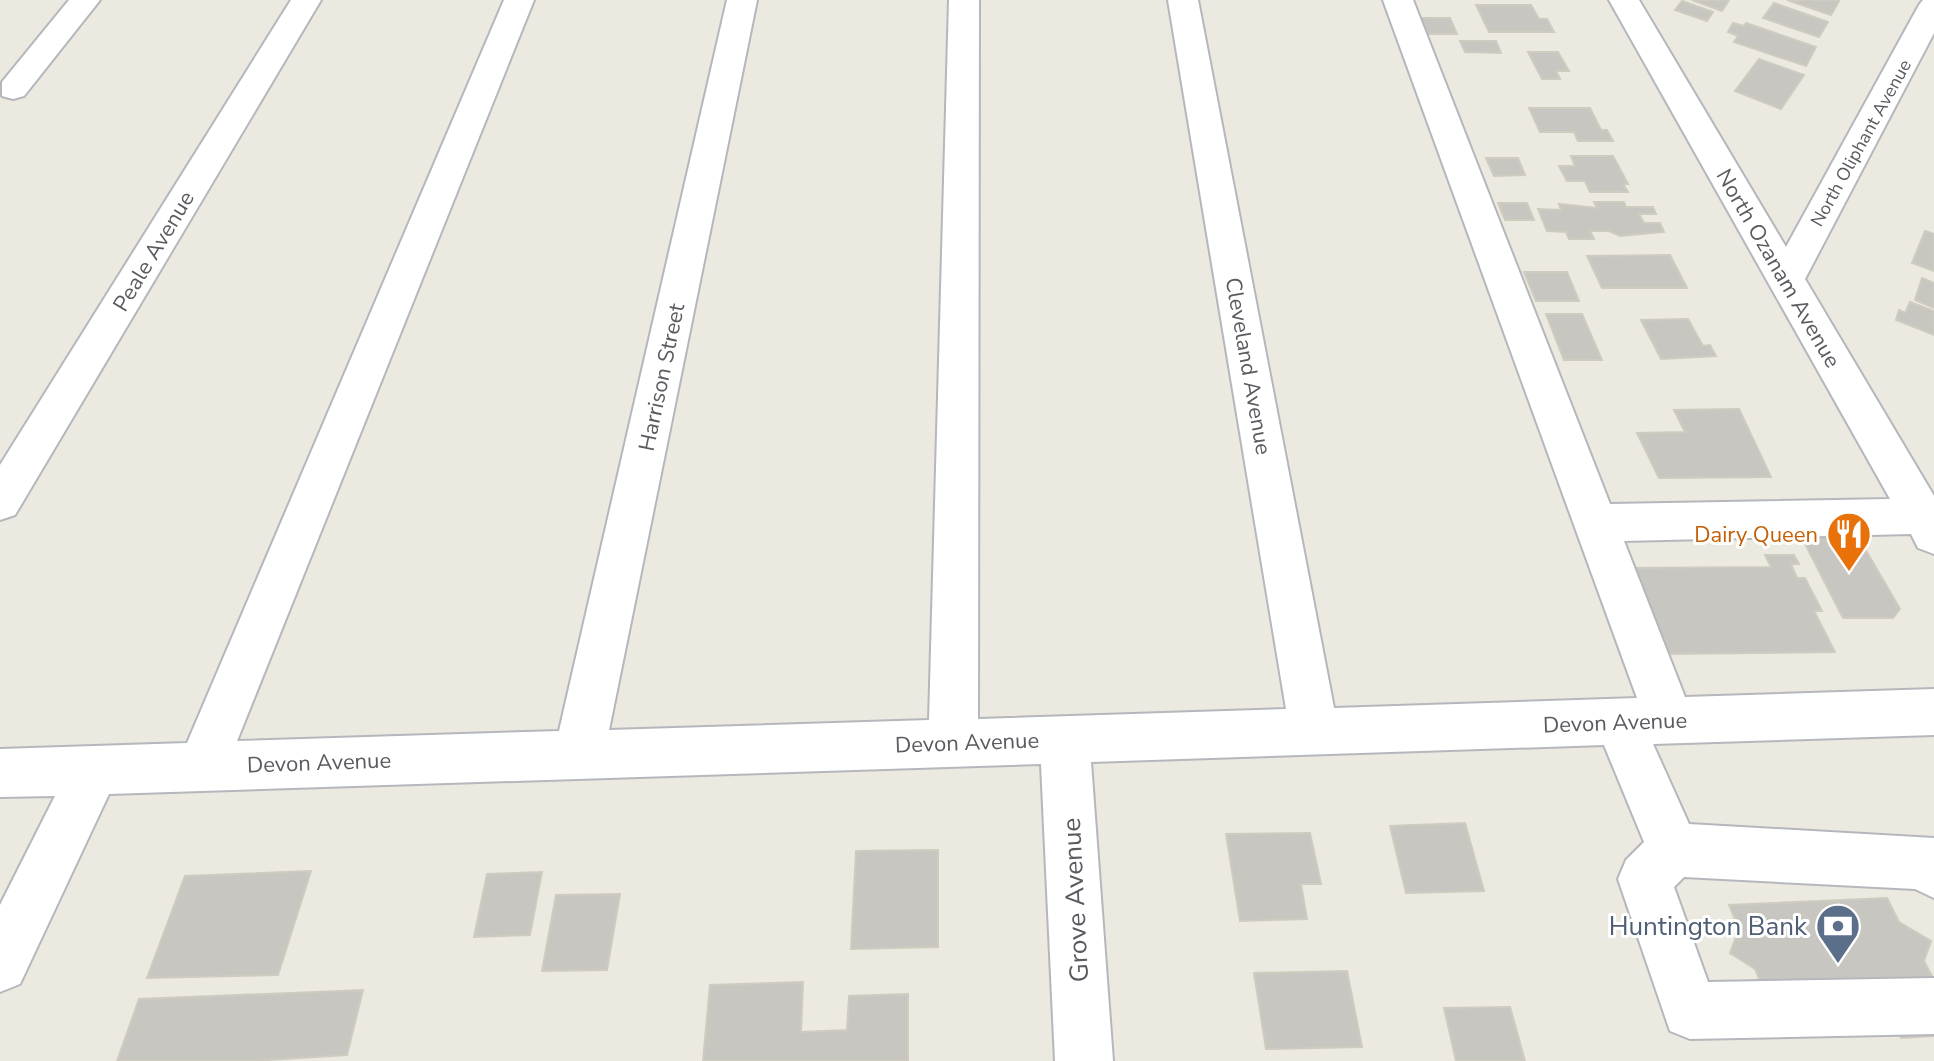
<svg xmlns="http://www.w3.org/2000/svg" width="1934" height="1061" font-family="'Nunito Sans',sans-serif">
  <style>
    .building { fill: #c8c6c0; stroke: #cfcbbf; stroke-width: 2 }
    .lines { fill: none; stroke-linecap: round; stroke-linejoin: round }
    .minor-casing { stroke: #b6b7bc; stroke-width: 4 }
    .minor { fill: #fff; fill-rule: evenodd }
    .labels { text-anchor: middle; stroke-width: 6; stroke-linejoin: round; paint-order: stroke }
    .far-street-label { font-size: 18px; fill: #595b60; stroke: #fff }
    .street-label { font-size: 22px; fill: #595b60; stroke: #fff }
    .food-label { font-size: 22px; fill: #c56008; stroke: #fff; text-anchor: end }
    .near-street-label { font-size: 26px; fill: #595b60; stroke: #fff }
    .near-service-label { font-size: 26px; fill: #4e5e75; stroke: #fff; text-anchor: end }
  </style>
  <rect width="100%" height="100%" fill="#ebe9e0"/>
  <!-- building -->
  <g class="building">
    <polygon points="1692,0 1729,0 1722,11"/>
    <polygon points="1787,0 1836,0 1839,1 1831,15"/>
    <polygon points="1682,1 1713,12 1707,21 1675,10"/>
    <polygon points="1774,3 1828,22 1819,37 1763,18"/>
    <polygon points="1476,5 1531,5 1539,19 1547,19 1554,32 1489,32"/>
    <polygon points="1418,18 1450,18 1457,34 1425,34"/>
    <polygon points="1733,23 1744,26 1746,23 1816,47 1806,66 1734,42 1738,36 1728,32"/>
    <polygon points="1460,41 1496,41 1501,53 1465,52"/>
    <polygon points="1528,52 1558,52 1569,71 1556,71 1560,79 1542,79"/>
    <polygon points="1759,59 1804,75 1781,109 1735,91"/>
    <polygon points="1529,108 1590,108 1601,130 1607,130 1613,141 1578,141 1574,132 1540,132"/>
    <polygon points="1571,156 1613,156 1628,184 1623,184 1628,192 1590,192 1585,181 1567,181 1559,166 1575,166"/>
    <polygon points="1486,158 1518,158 1525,175 1494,176"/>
    <polygon points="1594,202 1624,202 1626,207 1653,207 1656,214 1639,214 1644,223 1660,223 1664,232 1620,236 1609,231 1590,231 1594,239 1569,239 1566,232 1547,231 1538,209 1561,210 1559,204 1597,208"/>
    <polygon points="1498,203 1527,203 1534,220 1505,220"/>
    <polygon points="1925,231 1934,234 1934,271 1912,263"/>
    <polygon points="1670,255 1687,288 1602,288 1587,256"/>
    <polygon points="1524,272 1567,272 1579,301 1536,301"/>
    <polygon points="1922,278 1934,283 1934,308 1915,300"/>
    <polygon points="1910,302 1934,311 1934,335 1896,320 1899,310 1905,313"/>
    <polygon points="1546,314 1582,314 1602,360 1564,360"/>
    <polygon points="1688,319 1703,346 1710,345 1716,356 1661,359 1641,320"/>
    <polygon points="1739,409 1771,477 1659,478 1637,433 1685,432 1674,410"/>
    <polygon points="1857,535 1900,609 1893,618 1843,618 1801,536"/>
    <polygon points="1765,555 1794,555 1799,564 1791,564 1797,578 1805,578 1822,611 1814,611 1835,652 1660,654 1626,568 1771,567"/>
    <polygon points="1465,823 1484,891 1406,893 1390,826"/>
    <polygon points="1310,833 1321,884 1301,884 1307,919 1240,921 1226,834"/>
    <polygon points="938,850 938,947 851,949 856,851"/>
    <polygon points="311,871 278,975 147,978 185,876"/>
    <polygon points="542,872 530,935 474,937 487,874"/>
    <polygon points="620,894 607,970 542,971 556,895"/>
    <polygon points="1887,898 1899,922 1931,941 1924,961 1934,980 1934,1036 1901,1038 1878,990 1767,997 1755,969 1730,953 1739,929 1729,905"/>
    <polygon points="1347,971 1362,1047 1266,1049 1254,973"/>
    <polygon points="803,982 801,1032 847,1030 849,996 908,994 908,1061 703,1061 710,985"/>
    <polygon points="363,990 347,1055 252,1061 117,1061 139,999"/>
    <polygon points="1510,1007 1525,1061 1456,1061 1444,1008"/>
  </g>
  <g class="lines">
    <!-- minor casing -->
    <g class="minor-casing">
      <g id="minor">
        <polygon points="69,0 100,0 24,96 13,99 2,96 2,82"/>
        <polygon points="291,0 321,0 15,515 0,520 0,465"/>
        <polygon points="504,0 534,0 237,741 559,731 727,0 757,0 609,730 929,720 949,0 979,0 978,719 1286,709 1168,0 1198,0 1334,708 1637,698 1383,0 1413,0 1610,504 1890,499 1609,0 1639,0 1786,247 1919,5 1923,0 1934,0 1934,33 1805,279 1934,496 1934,554 1918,548 1911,534 1624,541 1685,697 1934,689 1934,735 1653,744 1689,824 1934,838 1934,898 1915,889 1684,877 1674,887 1708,982 1934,978 1934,1034 1690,1039 1670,1031 1618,879 1626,860 1644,842 1604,745 1091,762 1113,1061 1055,1061 1041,764 109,794 20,984 0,992 0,905 55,796 0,797 0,749 187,743"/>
      </g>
    </g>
    <!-- minor -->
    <use href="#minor" class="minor"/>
  </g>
  <!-- icons -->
  <defs>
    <g id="restaurant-pin" transform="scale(2.3)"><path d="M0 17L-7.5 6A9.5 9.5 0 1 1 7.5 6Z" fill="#e8710a" stroke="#fff"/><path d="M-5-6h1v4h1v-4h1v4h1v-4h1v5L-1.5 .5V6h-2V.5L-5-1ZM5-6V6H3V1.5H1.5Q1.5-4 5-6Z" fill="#fff"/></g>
    <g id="bank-pin" transform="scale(2.3)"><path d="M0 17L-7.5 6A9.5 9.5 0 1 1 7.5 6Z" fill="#5c6f8a" stroke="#fff"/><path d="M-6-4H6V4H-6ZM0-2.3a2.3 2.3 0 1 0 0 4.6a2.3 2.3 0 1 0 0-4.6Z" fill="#fff"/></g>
  </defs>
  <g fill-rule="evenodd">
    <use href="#restaurant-pin" x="1849" y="534"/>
    <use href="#bank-pin" x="1838" y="926"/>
  </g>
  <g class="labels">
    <!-- far-street labels -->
    <g class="far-street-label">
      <text transform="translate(1861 143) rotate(-61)" y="6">North Oliphant Avenue</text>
    </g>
    <!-- street labels -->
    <g class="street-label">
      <text transform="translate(153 251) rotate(-59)" y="8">Peale Avenue</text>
      <text transform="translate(1779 268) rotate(60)" y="8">North Ozanam Avenue</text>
      <text transform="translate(1249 366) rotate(80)" y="8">Cleveland Avenue</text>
      <text transform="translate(661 377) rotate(-78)" y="8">Harrison Street</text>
      <text transform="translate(1615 722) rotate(-2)" y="8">Devon Avenue</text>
      <text transform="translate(967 742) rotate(-2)" y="8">Devon Avenue</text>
      <text transform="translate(319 762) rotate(-2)" y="8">Devon Avenue</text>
    </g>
    <!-- food labels -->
    <g class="food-label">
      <text x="1818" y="542">Dairy Queen</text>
    </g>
    <!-- near-street labels -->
    <g class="near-street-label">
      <text transform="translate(1075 900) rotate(-93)" y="9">Grove Avenue</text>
    </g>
    <!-- near-service labels -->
    <g class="near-service-label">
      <text x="1807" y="935">Huntington Bank</text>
    </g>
  </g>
</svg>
